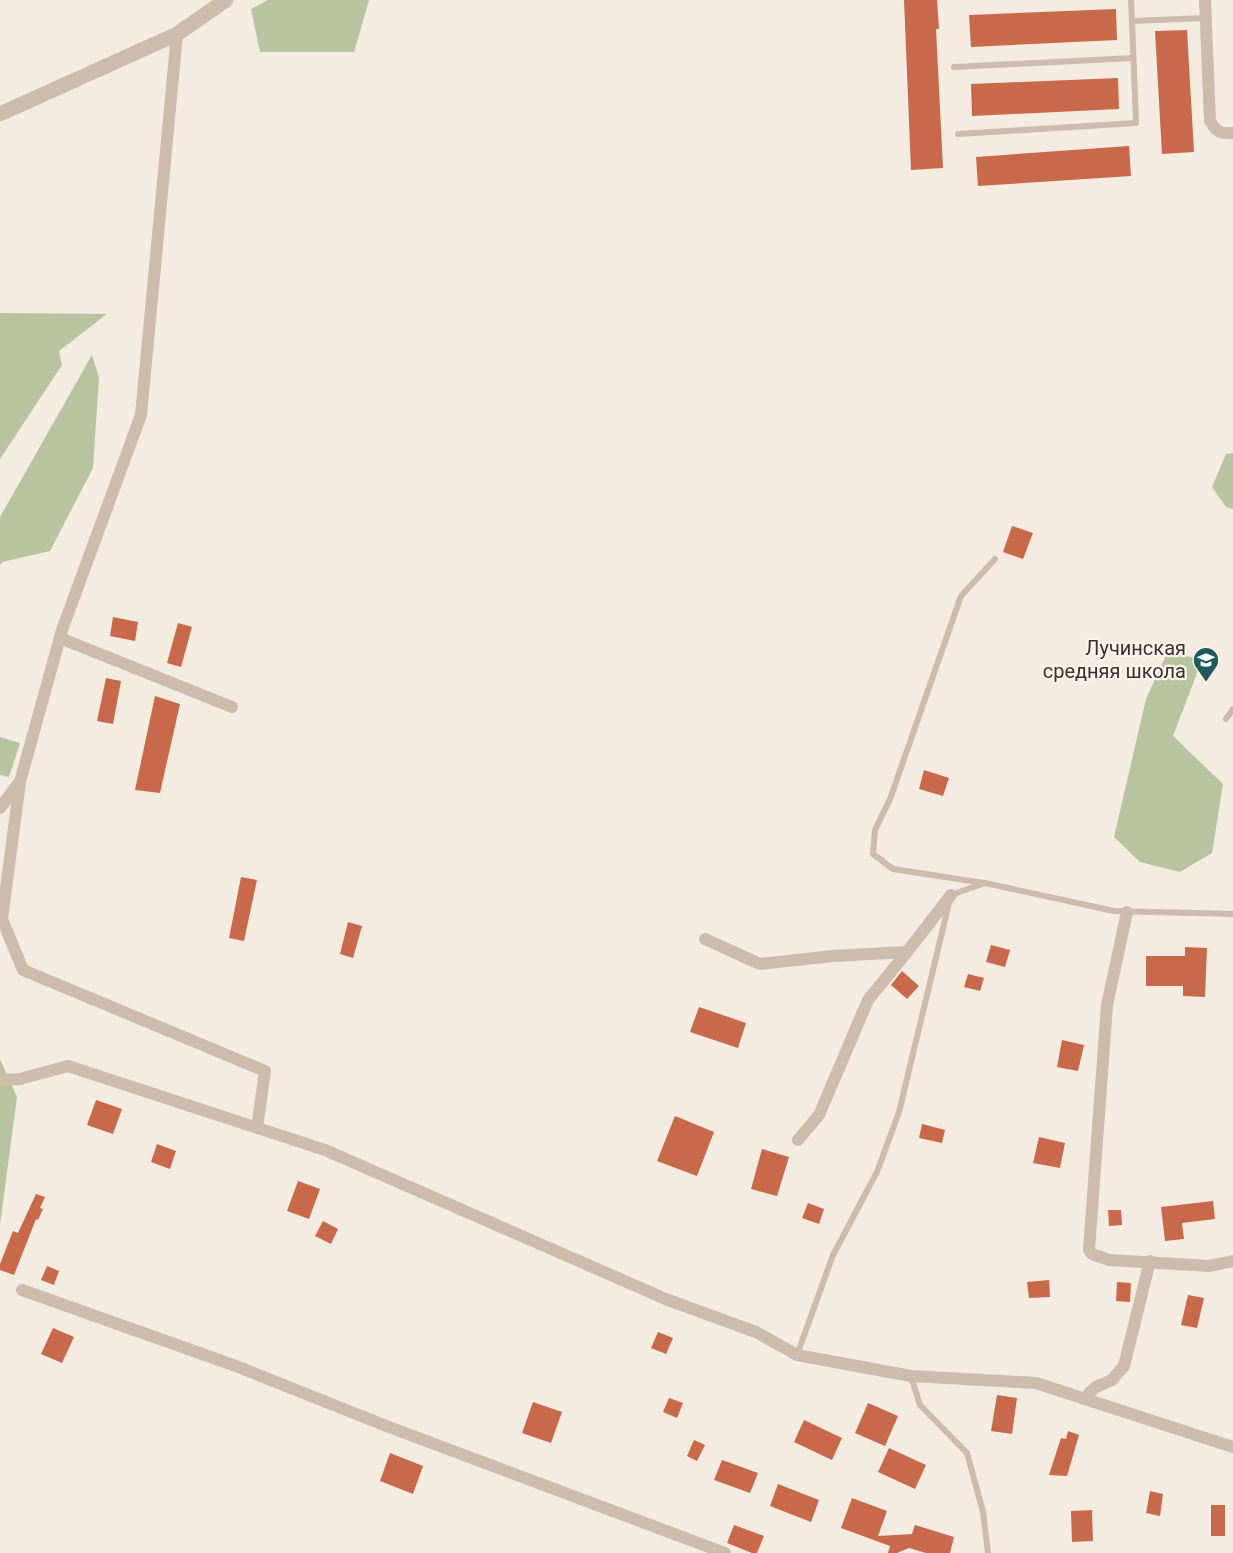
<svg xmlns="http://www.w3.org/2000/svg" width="1233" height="1553" font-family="Roboto,sans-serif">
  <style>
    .green { fill: #b8c4a0 }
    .building { fill: #c8694b }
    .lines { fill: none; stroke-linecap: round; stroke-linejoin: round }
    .service { stroke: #cdbbac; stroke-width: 6 }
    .minor { stroke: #cdbbac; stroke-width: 12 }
    .tertiary { stroke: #cdbbac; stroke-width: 15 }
    .labels { text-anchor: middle; stroke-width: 4.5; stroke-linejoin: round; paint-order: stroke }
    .poi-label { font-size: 20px; fill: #3b302b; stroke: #fbf5ee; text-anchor: end }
  </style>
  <rect width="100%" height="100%" fill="#f4ebe1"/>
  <!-- green -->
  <g class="green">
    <polygon points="268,0 369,0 354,52 260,52 251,9"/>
    <polygon points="0,313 107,314 59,351 62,365 0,459"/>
    <polygon points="92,355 99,378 93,468 50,551 2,562 0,565 0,517"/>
    <polygon points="1233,453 1233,509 1226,507 1212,487 1226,454"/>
    <polygon points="1168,651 1202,660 1173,736 1223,784 1212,853 1180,872 1140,862 1114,837 1146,699"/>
    <polygon points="0,737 20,743 9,777 0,775"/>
    <polygon points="0,1059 17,1097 0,1225"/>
  </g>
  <!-- building -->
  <g class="building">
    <polygon points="904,0 937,0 939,29 936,29 943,168 911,170"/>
    <polygon points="1116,9 1117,40 971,47 969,15"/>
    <polygon points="1187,30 1194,152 1162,154 1155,31"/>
    <polygon points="1118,78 1119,109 972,116 971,84"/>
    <polygon points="1129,146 1131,176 978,186 976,157"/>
    <polygon points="1012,526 1033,533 1023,559 1003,552"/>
    <polygon points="113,617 138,622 135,641 110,636"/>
    <polygon points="178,623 192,627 181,667 167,663"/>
    <polygon points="106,678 121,681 113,724 97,721"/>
    <polygon points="155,696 180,704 160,793 135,790"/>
    <polygon points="924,770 949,778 943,796 919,789"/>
    <polygon points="241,877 257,880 244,941 229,938"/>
    <polygon points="348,922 362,926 353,958 340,954"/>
    <polygon points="991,945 1010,950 1005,967 986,962"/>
    <polygon points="1185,947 1207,948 1205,997 1183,996 1183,986 1146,986 1146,956 1185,956"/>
    <polygon points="902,971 919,986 907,999 891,985"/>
    <polygon points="968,974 984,978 980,991 964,987"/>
    <polygon points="699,1007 746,1023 738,1048 690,1032"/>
    <polygon points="1062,1040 1084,1045 1078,1071 1057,1067"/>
    <polygon points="96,1100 122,1109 113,1134 87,1125"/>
    <polygon points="675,1116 714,1132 697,1176 657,1161"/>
    <polygon points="922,1124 945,1130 942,1143 919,1138"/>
    <polygon points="1039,1137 1065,1143 1060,1168 1033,1163"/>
    <polygon points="157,1144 176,1151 170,1169 151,1162"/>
    <polygon points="762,1149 789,1157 777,1196 751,1189"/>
    <polygon points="298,1181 320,1189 309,1219 287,1211"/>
    <polygon points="36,1194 45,1197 40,1208 43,1209 38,1220 36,1219 14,1275 0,1270 0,1264 13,1231 18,1233"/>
    <polygon points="1213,1201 1215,1219 1182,1223 1184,1239 1165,1241 1161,1207"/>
    <polygon points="808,1203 824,1209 819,1224 802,1218"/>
    <polygon points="1108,1210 1121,1210 1122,1225 1109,1226"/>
    <polygon points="323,1221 338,1229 331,1244 315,1236"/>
    <polygon points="47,1266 59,1271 54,1285 41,1280"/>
    <polygon points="1049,1280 1050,1297 1029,1298 1027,1282"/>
    <polygon points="1117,1282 1131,1283 1130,1302 1116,1301"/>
    <polygon points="1188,1295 1204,1298 1197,1328 1181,1325"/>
    <polygon points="53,1328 74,1337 62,1363 41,1354"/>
    <polygon points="658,1332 673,1338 666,1354 651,1348"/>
    <polygon points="997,1395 1017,1398 1012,1434 991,1431"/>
    <polygon points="669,1398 683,1403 677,1418 663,1412"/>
    <polygon points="533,1402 562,1412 551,1443 522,1433"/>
    <polygon points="868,1403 898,1416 885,1446 855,1433"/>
    <polygon points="804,1420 842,1438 832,1460 794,1442"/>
    <polygon points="1068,1431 1079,1435 1067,1476 1049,1475 1061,1438 1066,1439"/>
    <polygon points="694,1440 705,1445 697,1461 687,1456"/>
    <polygon points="889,1448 926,1465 915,1489 878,1472"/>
    <polygon points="390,1453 423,1466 413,1494 380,1481"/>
    <polygon points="722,1460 758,1473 750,1493 714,1480"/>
    <polygon points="778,1484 819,1500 811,1522 770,1506"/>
    <polygon points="1150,1491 1163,1494 1160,1516 1146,1513"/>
    <polygon points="852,1498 887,1511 878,1536 912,1534 915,1525 954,1537 950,1553 926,1553 909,1548 897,1553 888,1553 890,1546 841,1528"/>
    <rect x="1211" y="1505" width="14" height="31"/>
    <polygon points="1092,1510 1093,1541 1072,1542 1071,1511"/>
    <polygon points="734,1525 764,1536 757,1553 752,1553 727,1543"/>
  </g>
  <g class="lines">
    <!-- service -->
    <g class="service">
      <polyline points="1131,0 1132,21 1205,18"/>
      <polyline points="954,67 1133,58"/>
      <polyline points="958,134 1136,123 1132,21"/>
      <polyline points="1226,719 1233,709"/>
      <polyline points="984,883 893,869 873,854 875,830 890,799 961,596 995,559"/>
      <polyline points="797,1355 833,1255 877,1172 899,1112 951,895 985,883 1114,911 1233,914"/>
      <polyline points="911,1376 920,1405 967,1453 983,1512 988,1553"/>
    </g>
    <!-- minor -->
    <g class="minor">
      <path d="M1205,0L1210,121C1216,132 1221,134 1233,133"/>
      <polyline points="177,34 141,415 62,630 20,782 2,919 23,970 265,1071 257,1128"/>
      <polyline points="60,638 232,707"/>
      <polyline points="0,808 19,783"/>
      <polyline points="1127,912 1107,1005 1089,1250 1092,1254 1109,1260 1209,1266 1233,1261"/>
      <polyline points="705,939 760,964 833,956 907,952 951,895"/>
      <polyline points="0,1080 20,1079 68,1066 325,1150 668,1300 756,1332 797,1355 911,1376 1036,1383 1233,1447"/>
      <polyline points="798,1140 819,1115 868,1000 907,952"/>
      <polyline points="22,1290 236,1366 389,1427 725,1553"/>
      <polyline points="1087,1399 1090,1392 1096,1387 1112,1380 1124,1366 1150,1261"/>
    </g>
    <!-- tertiary -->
    <polyline class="tertiary" points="0,114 177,34 226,0"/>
  </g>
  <!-- icons -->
  <defs>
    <g id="school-pin" transform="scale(1.35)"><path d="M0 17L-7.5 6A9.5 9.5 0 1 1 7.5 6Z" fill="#1f5a5e" stroke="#fbf5ee"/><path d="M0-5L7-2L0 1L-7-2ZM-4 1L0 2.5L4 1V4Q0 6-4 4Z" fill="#fff"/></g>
  </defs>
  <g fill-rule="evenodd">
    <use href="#school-pin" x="1206" y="660"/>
  </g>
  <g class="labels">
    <!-- poi labels -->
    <g class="poi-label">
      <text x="1186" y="655">Лучинская<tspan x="1186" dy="23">средняя школа</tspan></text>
    </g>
  </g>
</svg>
